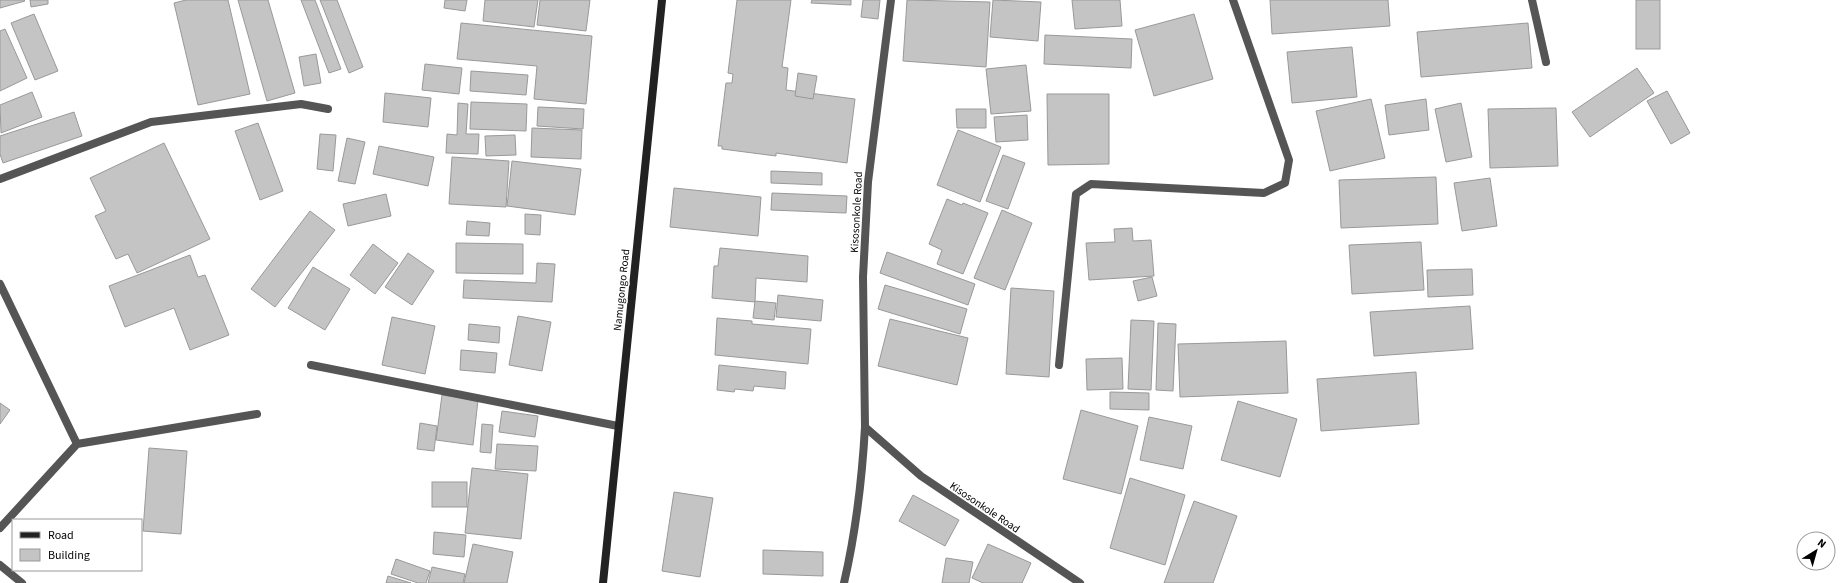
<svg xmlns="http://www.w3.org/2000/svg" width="1848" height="583" font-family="'Source Sans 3',sans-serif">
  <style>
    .building { fill: #c4c4c4; stroke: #999 }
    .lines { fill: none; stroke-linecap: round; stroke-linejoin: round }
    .service { stroke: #555; stroke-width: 8 }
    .minor { stroke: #555; stroke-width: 8 }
    .secondary { stroke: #222; stroke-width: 8 }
    .labels { text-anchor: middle; stroke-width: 3; stroke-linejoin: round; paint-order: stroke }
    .street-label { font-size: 11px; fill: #000; stroke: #fff }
  </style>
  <rect width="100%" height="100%" fill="#fff"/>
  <!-- building -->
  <g class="building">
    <polygon points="0,0 24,0 25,1 0,8"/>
    <polygon points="30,0 48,0 48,4 31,7"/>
    <polygon points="186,0 228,0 250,94 198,105 174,3"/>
    <polygon points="238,0 268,0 295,93 267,101"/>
    <polygon points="301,0 315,0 341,69 329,73"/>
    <polygon points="320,0 337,0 363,67 349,73"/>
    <polygon points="445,0 467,0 465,11 444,8"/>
    <polygon points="485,0 538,0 534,27 483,21"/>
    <polygon points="540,0 590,0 586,31 537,25"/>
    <polygon points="737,0 791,0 782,67 788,68 786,90 855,99 847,163 776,153 776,156 722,149 722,146 718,146 726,83 732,83 733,74 728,73"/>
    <polygon points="812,0 851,0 851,5 811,3"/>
    <polygon points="863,0 880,0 878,19 861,17"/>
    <polygon points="907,0 990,2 986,67 903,61"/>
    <polygon points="993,0 1041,2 1038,41 990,37"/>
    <polygon points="1072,0 1120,0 1122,26 1075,29"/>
    <polygon points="1270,0 1388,0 1390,26 1272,34"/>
    <rect x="1636" y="0" width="24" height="49"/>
    <polygon points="34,14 58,71 35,80 11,23"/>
    <polygon points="1194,14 1213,79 1154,96 1135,30"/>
    <polygon points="461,23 592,36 586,104 534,99 537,66 457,59"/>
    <polygon points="1528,23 1532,68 1421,77 1417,32"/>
    <polygon points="5,29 27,78 0,91 0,31"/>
    <polygon points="1045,35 1132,39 1131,68 1044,64"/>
    <polygon points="1352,47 1357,97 1292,103 1287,52"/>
    <polygon points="316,54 321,83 304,86 299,57"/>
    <polygon points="425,64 462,68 459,94 422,90"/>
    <polygon points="1026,65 1031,111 991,114 986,69"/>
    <polygon points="1637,68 1654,93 1590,137 1572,112"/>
    <polygon points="471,71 528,75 526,95 470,91"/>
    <polygon points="798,73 817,76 813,99 795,96"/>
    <polygon points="1667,91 1690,133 1671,144 1647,101"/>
    <polygon points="32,92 42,117 1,133 0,105"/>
    <polygon points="385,93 431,98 428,127 383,122"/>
    <polygon points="1047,94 1109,94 1109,164 1048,165"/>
    <polygon points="1371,99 1385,158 1330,171 1316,111"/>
    <polygon points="1426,99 1429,130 1389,135 1385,105"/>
    <polygon points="471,102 527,104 526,131 470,129"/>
    <polygon points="458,103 468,104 466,134 479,134 478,154 446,153 447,134 457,135"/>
    <polygon points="1461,103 1472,157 1446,162 1435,109"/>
    <polygon points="538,107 584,109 583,129 537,126"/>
    <polygon points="1556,108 1558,166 1490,168 1488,109"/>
    <polygon points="956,109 986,109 986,128 957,128"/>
    <polygon points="74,112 82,136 3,163 0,154 0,136"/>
    <polygon points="1027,115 1028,140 996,142 994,117"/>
    <polygon points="258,123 283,191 260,200 235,131"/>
    <polygon points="532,128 582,130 581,159 531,157"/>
    <polygon points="958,130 1001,147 980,202 937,185"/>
    <polygon points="320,134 336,135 333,171 317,169"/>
    <polygon points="515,135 516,155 486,156 485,136"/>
    <polygon points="347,138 365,142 355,184 338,181"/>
    <polygon points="164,143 210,239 137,273 128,254 116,259 95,216 106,211 90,178"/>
    <polygon points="379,146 434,157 428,186 373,174"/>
    <polygon points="1003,155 1025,163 1008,209 986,201"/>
    <polygon points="452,157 509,161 506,207 449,204"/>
    <polygon points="512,161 581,169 575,215 507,206"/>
    <polygon points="771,171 822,173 822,185 771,183"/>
    <polygon points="1436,177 1438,224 1341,228 1339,180"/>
    <polygon points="1490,178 1497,226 1462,231 1454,183"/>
    <polygon points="674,188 761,197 758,236 670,227"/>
    <polygon points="772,193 847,196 846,213 771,210"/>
    <polygon points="386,194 391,216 348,226 343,204"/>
    <polygon points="947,199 962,205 963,203 988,213 963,274 937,264 942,250 929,244"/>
    <polygon points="1002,210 1032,223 1005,290 974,278"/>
    <polygon points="310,211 335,230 275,307 251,289"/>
    <polygon points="525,214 541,215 540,235 525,234"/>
    <polygon points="467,221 490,223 489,236 466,235"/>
    <polygon points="1132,228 1133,241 1151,240 1154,276 1089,280 1086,243 1115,242 1114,229"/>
    <polygon points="1421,242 1424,290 1352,294 1349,245"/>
    <polygon points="456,243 523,244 523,274 456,273"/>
    <polygon points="373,244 398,263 375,294 350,275"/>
    <polygon points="720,248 808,256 807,282 756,278 755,302 712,298 714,266 718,266"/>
    <polygon points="887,252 975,284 968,305 880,273"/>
    <polygon points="408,253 434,271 412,305 385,287"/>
    <polygon points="190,255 198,277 205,275 229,335 190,350 174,308 125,327 109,286"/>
    <polygon points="537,263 555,264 552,302 463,298 464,280 536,283"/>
    <polygon points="313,267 350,289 325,330 288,308"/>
    <polygon points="1472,269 1473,295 1428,297 1427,270"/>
    <polygon points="1152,277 1157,296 1138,301 1133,281"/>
    <polygon points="885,285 967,309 960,334 878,309"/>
    <polygon points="1011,288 1054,291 1049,377 1006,374"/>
    <polygon points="778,295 823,300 821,321 776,317"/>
    <polygon points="755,301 776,303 774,320 753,318"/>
    <polygon points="1470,306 1473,349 1374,356 1370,312"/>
    <polygon points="518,316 551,322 542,371 509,365"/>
    <polygon points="392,317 435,326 425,374 382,365"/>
    <polygon points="717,318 752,321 752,324 811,329 808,364 715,355"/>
    <polygon points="890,319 968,338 957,385 878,366"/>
    <polygon points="1131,320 1154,321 1151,390 1128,389"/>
    <polygon points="1158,323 1176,324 1173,391 1156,390"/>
    <polygon points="469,324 500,327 499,343 468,340"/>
    <polygon points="1286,341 1288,393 1180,397 1178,344"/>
    <polygon points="461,350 497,353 495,373 460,370"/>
    <polygon points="1122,358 1123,389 1087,390 1086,359"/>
    <polygon points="719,365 786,372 785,389 754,386 753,391 735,389 734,392 717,390"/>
    <polygon points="1416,372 1419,424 1321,431 1317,379"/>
    <polygon points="1110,392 1149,393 1149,410 1110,409"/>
    <polygon points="442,395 478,400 473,445 436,440"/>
    <polygon points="1238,401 1297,419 1280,477 1221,460"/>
    <polygon points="0,403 10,410 0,424"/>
    <polygon points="1081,410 1138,426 1121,494 1063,479"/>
    <polygon points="502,411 538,416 535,437 499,432"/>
    <polygon points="1149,417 1192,426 1183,469 1140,460"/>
    <polygon points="420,423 437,426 434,451 417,449"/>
    <polygon points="482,424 493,425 491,453 480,452"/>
    <polygon points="497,444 538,446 536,471 495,469"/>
    <polygon points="149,448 187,451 181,534 143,531"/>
    <polygon points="472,468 528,474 521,539 465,533"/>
    <polygon points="1130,478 1185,495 1165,565 1110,548"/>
    <rect x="432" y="482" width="35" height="25"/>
    <polygon points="674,492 713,498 700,577 662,571"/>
    <polygon points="913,495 959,520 945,546 899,521"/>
    <polygon points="1194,501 1237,516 1213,583 1164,583"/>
    <polygon points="434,532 466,535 464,557 433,554"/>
    <polygon points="473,544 513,552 507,583 464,583"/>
    <polygon points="988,544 1031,563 1022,583 983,583 972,578"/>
    <polygon points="763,550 823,552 823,576 763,574"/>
    <polygon points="946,558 973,562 969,583 942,583"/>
    <polygon points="396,559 430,571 426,583 418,583 391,574"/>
    <polygon points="432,567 465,574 463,583 428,583"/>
    <polygon points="388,576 411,583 386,583"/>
  </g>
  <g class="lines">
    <!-- service -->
    <polyline class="service" points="0,179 151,122 301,104 328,109"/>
    <!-- minor -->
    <g class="minor">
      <polyline points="891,0 868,182 863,277 865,427 921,476 1080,583"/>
      <polyline points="1532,0 1546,62"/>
      <polyline points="0,284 77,444"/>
      <polyline points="311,365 618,426"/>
      <polyline points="1059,365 1076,194 1091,184 1264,193 1285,183 1289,160 1233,0"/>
      <polyline points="0,528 77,444 257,414"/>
      <polyline points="0,565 22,583"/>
      <path d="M844,583C856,531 862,480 865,427"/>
    </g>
    <!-- secondary -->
    <polyline class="secondary" points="603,583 662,0"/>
  </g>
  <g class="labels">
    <!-- street labels -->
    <g class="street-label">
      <text transform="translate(856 212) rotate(-87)" y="4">Kisosonkole Road</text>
      <text transform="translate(621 290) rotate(-84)" y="4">Namugongo Road</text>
      <text transform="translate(985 507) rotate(34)" y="4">Kisosonkole Road</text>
    </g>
  </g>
  <!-- legend -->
  <rect x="12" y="519" width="130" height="52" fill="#ffffff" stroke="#999999"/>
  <rect x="20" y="532" width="20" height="6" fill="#222222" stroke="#999999"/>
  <text x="48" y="539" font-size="12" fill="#000000">Road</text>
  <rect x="20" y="549" width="20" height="12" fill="#c4c4c4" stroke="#999999"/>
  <text x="48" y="559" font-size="12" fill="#000000">Building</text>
  <!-- north arrow -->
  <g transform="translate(1816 551) rotate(37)"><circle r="19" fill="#ffffff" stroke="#999999"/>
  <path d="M0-3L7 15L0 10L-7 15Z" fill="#000000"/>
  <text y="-6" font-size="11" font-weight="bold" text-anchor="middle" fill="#000000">N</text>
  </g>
</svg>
